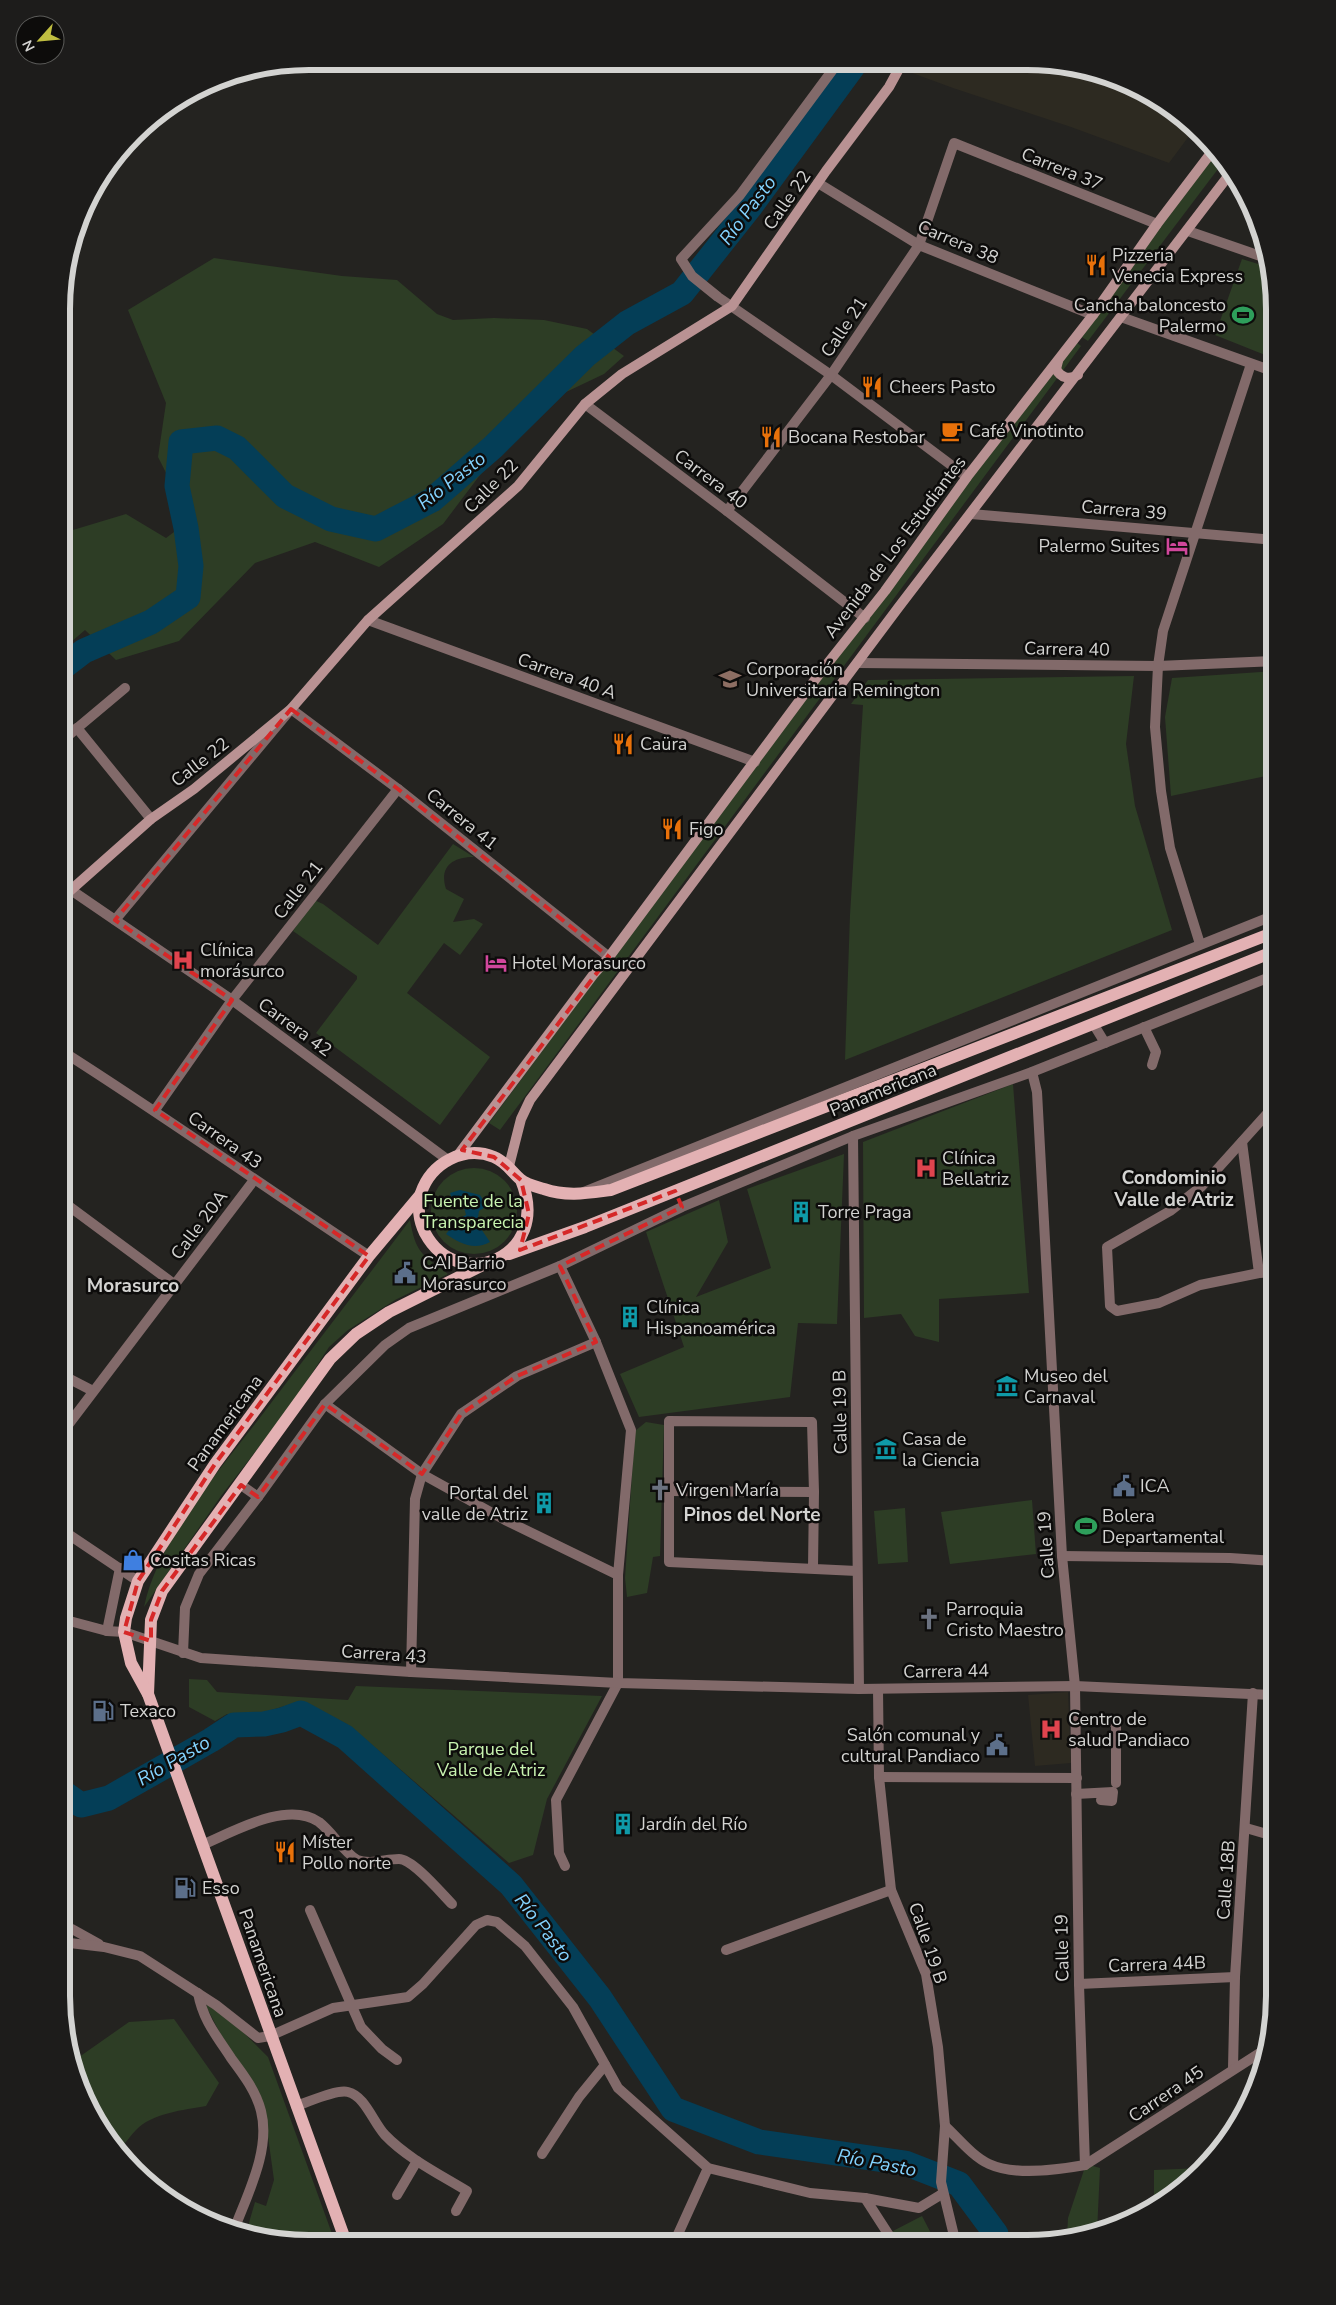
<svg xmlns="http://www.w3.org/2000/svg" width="1336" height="2305" font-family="'Nunito Sans',sans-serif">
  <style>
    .built { fill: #2d2a21 }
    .green { fill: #2d3d25 }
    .water { fill: #043e57 }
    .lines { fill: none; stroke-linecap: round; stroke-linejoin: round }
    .river { stroke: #043e57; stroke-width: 25 }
    .street { stroke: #826a6a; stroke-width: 10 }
    .secondary { stroke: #b99293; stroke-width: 10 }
    .primary { stroke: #e3b1b3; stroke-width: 12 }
    .marked { fill: none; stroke: #d62828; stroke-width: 4; stroke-dasharray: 10 6; stroke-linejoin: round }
    .labels { text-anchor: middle; stroke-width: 5; stroke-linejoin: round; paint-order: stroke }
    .street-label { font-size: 18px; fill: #d3d3d1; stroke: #0d0c0b }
    .poi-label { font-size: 18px; fill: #d3d3d1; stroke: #0d0c0b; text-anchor: start }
    .park-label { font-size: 18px; fill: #c8f3b0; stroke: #0d0c0b }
    .water-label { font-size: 19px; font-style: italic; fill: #83d3ff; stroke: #0d0c0b }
    .neighbourhood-label { font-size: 19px; font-weight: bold; fill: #d3d3d1; stroke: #0d0c0b }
    .rim { fill: none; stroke: #d3d3d1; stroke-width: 6 }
  </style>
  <rect width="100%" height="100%" fill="#242320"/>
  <!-- built -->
  <g class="built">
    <polygon points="907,65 1075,66 1136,87 1190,123 1195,128 1169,163 1071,127 953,88 904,70"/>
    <polygon points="1068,1692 1071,1763 1035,1766 1028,1695"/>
  </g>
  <!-- green -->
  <g class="green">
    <polygon points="1214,150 1224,161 1088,341 1074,332"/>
    <polygon points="214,258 342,276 397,280 437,314 453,320 494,318 544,320 587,329 624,356 604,374 545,402 483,471 443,524 379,567 315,542 255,563 179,641 116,660 85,630 63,649 63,533 126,514 166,538 190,520 158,457 166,403 128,310"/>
    <polygon points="1242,259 1268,267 1275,309 1275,359 1215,335"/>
    <polygon points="1070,337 1081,346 500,1130 489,1123"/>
    <polygon points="1275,671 1275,774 1171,796 1165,717 1172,678"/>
    <polygon points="1134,676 1126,744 1135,806 1172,930 845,1060 850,915 863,705 851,704 868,680"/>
    <path d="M453,844L474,857C452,857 439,867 446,889L464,899L453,922L474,919L483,924L460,955L444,943L407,993L490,1057L440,1125L316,1033L357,979V976L293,931L314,900L323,904L378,945Z"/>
    <polygon points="1013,1084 1029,1293 939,1299 939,1342 915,1336 901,1314 864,1318 863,1142"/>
    <polygon points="844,1154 837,1324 798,1323 790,1397 639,1417 620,1374 684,1347 646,1232 719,1200 728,1242 696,1297 771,1268 747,1189"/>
    <circle cx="474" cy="1211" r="43"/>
    <path d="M410,1220C416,1254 422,1254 448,1274L395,1300L348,1330L329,1347L292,1404L221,1496L144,1607C158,1539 223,1466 265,1411C313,1347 362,1284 410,1220Z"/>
    <polygon points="646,1422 664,1425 660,1556 653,1557 647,1593 627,1597 625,1578 635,1431"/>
    <polygon points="1032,1500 1036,1554 950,1564 941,1512"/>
    <polygon points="905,1508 908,1562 878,1564 874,1511"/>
    <polygon points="189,1679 207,1680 217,1692 348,1700 356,1686 602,1696 547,1799 533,1855 509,1863 350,1726 302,1701 258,1714 227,1714 215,1721 189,1707"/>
    <polygon points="208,2004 228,2017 268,2057 335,2242 277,2242 246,2233 255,2202 266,2206 274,2180 266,2122 206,2006"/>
    <path d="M174,2019L219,2083L206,2106C184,2110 152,2113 136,2130C131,2135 128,2140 123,2145V2155L103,2134L75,2076L72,2062L129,2022Z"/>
    <polygon points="1086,2164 1100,2168 1097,2232 1067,2237 1068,2218"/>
    <polygon points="1202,2168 1178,2193 1154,2205 1154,2170"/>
    <polygon points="922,2216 936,2243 897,2243 891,2232"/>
  </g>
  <!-- water -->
  <path class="water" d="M460,1190L480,1195L487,1206L479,1211L477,1223L490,1242C474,1251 459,1243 446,1234L458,1219L466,1215L464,1207L452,1199L450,1193Z"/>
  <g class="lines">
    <!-- river -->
    <g class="river">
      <polyline points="63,667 84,651 151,622 188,597 191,566 186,528 177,486 181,442 217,438 237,448 285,496 331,519 376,529 432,500 493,447 585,356 627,323 682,293 750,207 854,65"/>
      <polyline points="61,1791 81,1805 109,1798 211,1740 234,1725 264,1724 282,1720 301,1713 345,1737 511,1885 600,1998 673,2109 759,2142 905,2163 959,2184 996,2234 996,2244"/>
    </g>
    <!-- street -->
    <g class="street">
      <polyline points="837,64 740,195 681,259 692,276 718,297 831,375 967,477"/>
      <polyline points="818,183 919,245 1093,315"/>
      <polyline points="1188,231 1266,258"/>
      <polyline points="1121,317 1275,372"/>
      <polyline points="585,404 727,511 865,618"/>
      <polyline points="727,511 831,375 919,245 954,143 1157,224"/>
      <polyline points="971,514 1275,540"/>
      <polyline points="368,620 755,762"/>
      <polyline points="858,663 1158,666 1275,661"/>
      <polyline points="77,728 151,819"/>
      <polyline points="63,740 125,688"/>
      <polyline points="71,890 232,1000 448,1160"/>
      <polyline points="115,920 291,709 398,789 609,957"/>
      <polyline points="1200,944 1170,848 1161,791 1155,727 1158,666 1163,631 1251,364"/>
      <polyline points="1271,977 1275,993"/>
      <polyline points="1094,1025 1105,1043"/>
      <polyline points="1144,1027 1156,1052 1152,1065"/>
      <path d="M62,1051C166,1117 266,1188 369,1256"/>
      <polyline points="1032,1072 1037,1092 1062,1556 1075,1686 1079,1984 1085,2165"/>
      <polyline points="155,1110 232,1000 398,789"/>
      <polyline points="853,1136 859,1689"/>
      <polyline points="1242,1142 1259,1273"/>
      <polyline points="584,1192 1275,915"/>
      <polyline points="62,1201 174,1284"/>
      <polyline points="560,1266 596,1342 631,1430 618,1575 618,1683 556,1800 559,1853 565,1866"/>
      <polyline points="1274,1272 1259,1273 1200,1285 1159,1303 1117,1311 1110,1306 1107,1247 1170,1211 1202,1186 1274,1106"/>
      <polyline points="62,1375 93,1391"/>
      <polyline points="325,1404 422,1474 505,1520 618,1575"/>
      <polyline points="62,1433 254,1180"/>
      <polyline points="241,1485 258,1497"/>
      <polyline points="669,1491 814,1492"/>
      <polyline points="62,1530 138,1581"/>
      <polyline points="1062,1556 1230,1558 1274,1561"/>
      <polyline points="813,1568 814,1492 812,1422 669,1421 669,1562 857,1571"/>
      <polyline points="62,1619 107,1631 124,1632 201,1658 411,1672 618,1683 859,1689 1075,1686 1274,1695"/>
      <polyline points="107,1631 120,1568"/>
      <polyline points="183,1653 185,1608 199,1574 258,1497 325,1404 385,1345 409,1328 560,1266 682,1207 853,1136 1032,1072 1275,975"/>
      <polyline points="411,1672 415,1499 422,1474 461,1414 517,1376 596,1342"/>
      <polyline points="878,1689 879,1777 891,1890 926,1974 938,2047 945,2126 941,2182 956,2244"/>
      <polyline points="1103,1722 1116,1722 1116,1783"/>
      <polyline points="879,1777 1077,1778"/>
      <polyline points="1076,1794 1113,1792 1112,1801 1101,1800"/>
      <polyline points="1246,1828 1274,1836"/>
      <path d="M202,1845C233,1832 287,1800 319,1822C333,1833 342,1850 357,1860C371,1865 385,1859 399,1859C413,1859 442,1894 452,1904"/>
      <polyline points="310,1910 361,2027 382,2049 397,2060"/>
      <polyline points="61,1926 72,1929 99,1944"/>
      <polyline points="61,1942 104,1947 140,1956 216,2005 258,2038 270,2036 333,2008 408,1997 423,1984 476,1925 487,1920 497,1922 525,1946 573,2007 618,2088 708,2168 810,2193 865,2198 919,2208 942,2194"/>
      <polyline points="726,1950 891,1890"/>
      <polyline points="1079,1984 1235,1977"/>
      <path d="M198,1993C203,2020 216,2035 231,2058C243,2074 256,2091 261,2111C271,2150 247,2195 234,2230"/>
      <polyline points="1233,2068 1235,1977 1253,1693"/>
      <path d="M296,2106C309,2102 336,2089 348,2092C365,2096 373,2122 385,2135C407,2158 439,2174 467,2191L456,2211"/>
      <path d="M945,2126C958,2138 973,2157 989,2164C1015,2176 1057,2170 1085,2165L1266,2049"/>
      <polyline points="542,2154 579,2097 605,2065"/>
      <polyline points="397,2195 417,2161"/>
      <polyline points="865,2198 894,2243"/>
      <polyline points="674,2243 708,2168"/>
    </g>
    <!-- secondary -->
    <g class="secondary">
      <path d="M1058,361L1056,369C1061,378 1069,380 1078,375"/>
      <polyline points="63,897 151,819 194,789 291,709 368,620 518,486 585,404 622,374 732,306 826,171 889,87 901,65"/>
      <polyline points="458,1155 593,975 609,957 820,673 885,591 967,477 1093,315 1157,224 1214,149"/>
      <polyline points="509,1166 521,1119 530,1100 898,608 1232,171"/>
    </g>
    <!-- primary -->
    <g class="primary">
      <path d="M521,1180C553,1257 458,1295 425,1233C419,1221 417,1206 421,1193C431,1163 464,1145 494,1157C506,1162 511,1171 520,1179C525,1184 537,1187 544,1189C567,1197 588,1193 611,1190L1275,932"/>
      <polyline points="509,1254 585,1227 1275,951"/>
      <polyline points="148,1694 151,1620 162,1591 330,1359 356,1334 389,1312 483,1265"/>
      <polyline points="346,2242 148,1694 131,1663 124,1632 126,1618 138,1581 215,1464 369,1256 421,1194"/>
    </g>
  </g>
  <!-- marked area -->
  <path class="marked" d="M291,709L398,789L609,957L462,1150L494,1157L521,1180L529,1214L520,1250L675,1191L682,1207L560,1266L596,1342L517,1376L461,1414L422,1474L325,1404L258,1497L241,1485L162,1591L151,1620V1641L124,1632L138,1581L215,1464L369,1256L155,1110L232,1000L115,920Z"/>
  <!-- icons -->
  <defs>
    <g id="restaurant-bare" transform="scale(1.725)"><path d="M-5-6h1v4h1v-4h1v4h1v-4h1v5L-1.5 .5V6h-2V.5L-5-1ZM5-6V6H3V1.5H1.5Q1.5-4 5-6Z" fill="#e8710a" stroke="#0d0c0b" stroke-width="2.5" paint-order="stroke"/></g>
    <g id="stadium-bare" transform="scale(1.725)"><path d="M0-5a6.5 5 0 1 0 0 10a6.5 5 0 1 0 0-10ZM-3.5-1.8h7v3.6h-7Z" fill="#2e9e5b" stroke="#0d0c0b" stroke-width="2.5" paint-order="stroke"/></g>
    <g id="cafe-bare" transform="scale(1.725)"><path d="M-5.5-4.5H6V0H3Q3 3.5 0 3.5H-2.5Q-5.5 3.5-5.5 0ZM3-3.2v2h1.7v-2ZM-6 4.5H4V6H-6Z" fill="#e8710a" stroke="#0d0c0b" stroke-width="2.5" paint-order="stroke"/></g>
    <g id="hotel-bare" transform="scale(1.725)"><path d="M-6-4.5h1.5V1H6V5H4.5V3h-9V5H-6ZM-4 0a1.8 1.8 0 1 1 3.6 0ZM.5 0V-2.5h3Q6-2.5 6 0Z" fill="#d1479c" stroke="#0d0c0b" stroke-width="2.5" paint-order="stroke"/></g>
    <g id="university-bare" transform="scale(1.725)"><path d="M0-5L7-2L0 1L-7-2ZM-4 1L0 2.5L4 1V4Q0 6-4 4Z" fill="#8d6e63" stroke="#0d0c0b" stroke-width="2.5" paint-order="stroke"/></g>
    <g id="hospital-bare" transform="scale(1.725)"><path d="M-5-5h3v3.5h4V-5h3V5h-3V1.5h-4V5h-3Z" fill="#e0444e" stroke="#0d0c0b" stroke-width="2.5" paint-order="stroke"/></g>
    <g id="building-bare" transform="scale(1.725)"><path d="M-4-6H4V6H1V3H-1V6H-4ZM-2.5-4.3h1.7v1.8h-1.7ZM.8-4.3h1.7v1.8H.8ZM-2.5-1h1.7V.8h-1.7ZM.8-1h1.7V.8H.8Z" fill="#0f9aa8" stroke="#0d0c0b" stroke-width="2.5" paint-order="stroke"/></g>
    <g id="civic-bare" transform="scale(1.725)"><path d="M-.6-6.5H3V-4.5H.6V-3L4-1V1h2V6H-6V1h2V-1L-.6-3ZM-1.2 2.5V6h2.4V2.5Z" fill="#5c6f8a" stroke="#0d0c0b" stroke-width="2.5" paint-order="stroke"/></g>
    <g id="museum-bare" transform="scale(1.725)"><path d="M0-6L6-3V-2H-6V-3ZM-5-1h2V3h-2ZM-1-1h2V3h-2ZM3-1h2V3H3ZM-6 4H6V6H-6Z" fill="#0f9aa8" stroke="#0d0c0b" stroke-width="2.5" paint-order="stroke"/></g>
    <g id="church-bare" transform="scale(1.725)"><path d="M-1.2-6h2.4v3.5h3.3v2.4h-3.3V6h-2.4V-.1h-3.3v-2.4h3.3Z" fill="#6b7280" stroke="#0d0c0b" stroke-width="2.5" paint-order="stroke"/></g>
    <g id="shop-bare" transform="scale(1.725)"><path d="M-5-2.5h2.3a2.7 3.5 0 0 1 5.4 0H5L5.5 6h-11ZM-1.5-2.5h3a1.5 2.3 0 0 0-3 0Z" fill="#3f7fe0" stroke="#0d0c0b" stroke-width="2.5" paint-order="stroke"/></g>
    <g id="fuel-bare" transform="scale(1.725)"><path d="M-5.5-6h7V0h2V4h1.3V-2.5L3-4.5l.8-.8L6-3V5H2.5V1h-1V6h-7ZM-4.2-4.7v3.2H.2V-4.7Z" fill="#5c6f8a" stroke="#0d0c0b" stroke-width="2.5" paint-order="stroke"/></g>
  </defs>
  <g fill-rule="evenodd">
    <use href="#restaurant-bare" x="1096" y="265"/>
    <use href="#stadium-bare" x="1243" y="315"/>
    <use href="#restaurant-bare" x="872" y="387"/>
    <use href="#cafe-bare" x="952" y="431"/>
    <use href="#restaurant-bare" x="771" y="437"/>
    <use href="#hotel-bare" x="1177" y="546"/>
    <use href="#university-bare" x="730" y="679"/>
    <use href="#restaurant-bare" x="623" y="744"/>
    <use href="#restaurant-bare" x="672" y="829"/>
    <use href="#hospital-bare" x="183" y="960"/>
    <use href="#hotel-bare" x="496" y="963"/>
    <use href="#hospital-bare" x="926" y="1168"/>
    <use href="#building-bare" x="801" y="1212"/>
    <use href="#civic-bare" x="405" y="1273"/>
    <use href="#building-bare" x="630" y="1317"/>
    <use href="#museum-bare" x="1007" y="1386"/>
    <use href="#museum-bare" x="886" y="1449"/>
    <use href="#civic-bare" x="1124" y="1486"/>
    <use href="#church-bare" x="660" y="1490"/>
    <use href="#building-bare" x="544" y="1503"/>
    <use href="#stadium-bare" x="1086" y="1526"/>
    <use href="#shop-bare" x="133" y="1560"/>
    <use href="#church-bare" x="929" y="1619"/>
    <use href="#fuel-bare" x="103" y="1711"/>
    <use href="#hospital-bare" x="1051" y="1729"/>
    <use href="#civic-bare" x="997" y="1745"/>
    <use href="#building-bare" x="623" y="1824"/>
    <use href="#restaurant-bare" x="285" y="1852"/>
    <use href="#fuel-bare" x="185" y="1888"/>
  </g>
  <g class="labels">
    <!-- street labels -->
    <g class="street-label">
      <text transform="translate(1062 169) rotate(22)" y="6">Carrera 37</text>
      <text transform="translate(787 200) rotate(-55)" y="6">Calle 22</text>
      <text transform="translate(958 242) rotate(23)" y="6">Carrera 38</text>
      <text transform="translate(844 327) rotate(-56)" y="6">Calle 21</text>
      <text transform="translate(711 479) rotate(37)" y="6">Carrera 40</text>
      <text transform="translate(491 486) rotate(-45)" y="6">Calle 22</text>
      <text transform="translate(1124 510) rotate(5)" y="6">Carrera 39</text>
      <text transform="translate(895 547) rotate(-53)" y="6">Avenida de Los Estudiantes</text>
      <text transform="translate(1067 649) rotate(1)" y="6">Carrera 40</text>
      <text transform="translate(567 676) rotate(20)" y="6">Carrera 40 A</text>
      <text transform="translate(200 762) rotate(-38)" y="6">Calle 22</text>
      <text transform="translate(462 819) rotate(39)" y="6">Carrera 41</text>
      <text transform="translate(298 890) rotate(-52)" y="6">Calle 21</text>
      <text transform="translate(295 1027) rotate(36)" y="6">Carrera 42</text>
      <text transform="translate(883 1090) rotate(-22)" y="6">Panamericana</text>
      <text transform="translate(225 1140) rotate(35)" y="6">Carrera 43</text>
      <text transform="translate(199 1225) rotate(-53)" y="6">Calle 20A</text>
      <text transform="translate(840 1412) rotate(-91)" y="6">Calle 19 B</text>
      <text transform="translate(225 1423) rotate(-54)" y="6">Panamericana</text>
      <text transform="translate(1046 1545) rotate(-94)" y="6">Calle 19</text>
      <text transform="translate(384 1654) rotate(4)" y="6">Carrera 43</text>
      <text transform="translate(946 1671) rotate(-1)" y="6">Carrera 44</text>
      <text transform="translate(1226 1880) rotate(-86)" y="6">Calle 18B</text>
      <text transform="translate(928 1943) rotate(71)" y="6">Calle 19 B</text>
      <text transform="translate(1062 1948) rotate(-91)" y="6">Calle 19</text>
      <text transform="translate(263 1963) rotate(71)" y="6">Panamericana</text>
      <text transform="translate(1157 1964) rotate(-2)" y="6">Carrera 44B</text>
      <text transform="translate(1166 2094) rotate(-34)" y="6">Carrera 45</text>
    </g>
    <!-- poi labels -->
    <g class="poi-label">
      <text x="1112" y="261">Pizzeria<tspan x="1112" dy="21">Venecia Express</tspan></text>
      <text x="1226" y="311" text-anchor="end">Cancha baloncesto<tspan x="1226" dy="21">Palermo</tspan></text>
      <text x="889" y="393">Cheers Pasto</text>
      <text x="969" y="437">Café Vinotinto</text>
      <text x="788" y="443">Bocana Restobar</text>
      <text x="1160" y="552" text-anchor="end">Palermo Suites</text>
      <text x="746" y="675">Corporación<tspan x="746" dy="21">Universitaria Remington</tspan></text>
      <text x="640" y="750">Caüra</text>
      <text x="689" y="835">Figo</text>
      <text x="200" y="956">Clínica<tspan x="200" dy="21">morásurco</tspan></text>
      <text x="512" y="969">Hotel Morasurco</text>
      <text x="942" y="1164">Clínica<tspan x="942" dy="21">Bellatriz</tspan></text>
      <text x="818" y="1218">Torre Praga</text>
      <text x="422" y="1269">CAI Barrio<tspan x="422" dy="21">Morasurco</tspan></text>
      <text x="646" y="1313">Clínica<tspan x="646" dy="21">Hispanoamérica</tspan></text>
      <text x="1024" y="1382">Museo del<tspan x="1024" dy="21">Carnaval</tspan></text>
      <text x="902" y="1445">Casa de<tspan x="902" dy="21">la Ciencia</tspan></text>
      <text x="1140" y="1492">ICA</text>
      <text x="676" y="1496">Virgen María</text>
      <text x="528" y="1499" text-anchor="end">Portal del<tspan x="528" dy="21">valle de Atriz</tspan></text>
      <text x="1102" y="1522">Bolera<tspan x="1102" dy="21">Departamental</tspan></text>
      <text x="150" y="1566">Cositas Ricas</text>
      <text x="946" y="1615">Parroquia<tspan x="946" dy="21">Cristo Maestro</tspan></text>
      <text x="120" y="1717">Texaco</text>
      <text x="1068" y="1725">Centro de<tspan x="1068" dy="21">salud Pandiaco</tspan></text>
      <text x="980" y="1741" text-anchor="end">Salón comunal y<tspan x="980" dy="21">cultural Pandiaco</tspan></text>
      <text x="640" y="1830">Jardín del Río</text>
      <text x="302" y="1848">Míster<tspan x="302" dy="21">Pollo norte</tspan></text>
      <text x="202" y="1894">Esso</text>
    </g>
    <!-- park labels -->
    <g class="park-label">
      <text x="473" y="1207">Fuente de la<tspan x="473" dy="21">Transparecia</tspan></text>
      <text x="491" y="1755">Parque del<tspan x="491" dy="21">Valle de Atriz</tspan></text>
    </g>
    <!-- water labels -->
    <g class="water-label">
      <text transform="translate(747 210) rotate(-53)" y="7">Río Pasto</text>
      <text transform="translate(451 480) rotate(-38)" y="7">Río Pasto</text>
      <text transform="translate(173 1760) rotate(-30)" y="7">Río Pasto</text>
      <text transform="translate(544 1927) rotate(52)" y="7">Río Pasto</text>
      <text transform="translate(877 2162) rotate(11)" y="7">Río Pasto</text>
    </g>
    <!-- neighbourhood labels -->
    <g class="neighbourhood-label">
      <text x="1174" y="1184">Condominio<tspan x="1174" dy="22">Valle de Atriz</tspan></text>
      <text x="133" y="1292">Morasurco</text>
      <text x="752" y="1521">Pinos del Norte</text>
    </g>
  </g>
  <!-- crop -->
  <path d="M0 0H1336V2305H0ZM309 70H1027A239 239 0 0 1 1266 309V1996A239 239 0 0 1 1027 2235H309A239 239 0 0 1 70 1996V309A239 239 0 0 1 309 70Z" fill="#1d1c1b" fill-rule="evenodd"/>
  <path class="rim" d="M309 70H1027A239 239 0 0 1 1266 309V1996A239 239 0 0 1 1027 2235H309A239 239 0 0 1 70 1996V309A239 239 0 0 1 309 70Z"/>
  <!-- north arrow -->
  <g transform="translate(40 40) rotate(243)"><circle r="24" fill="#0d0c0b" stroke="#5c5c5a"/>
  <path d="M0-4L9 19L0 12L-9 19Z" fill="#c0be41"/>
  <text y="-8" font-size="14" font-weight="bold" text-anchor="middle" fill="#d3d3d1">N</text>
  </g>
</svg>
